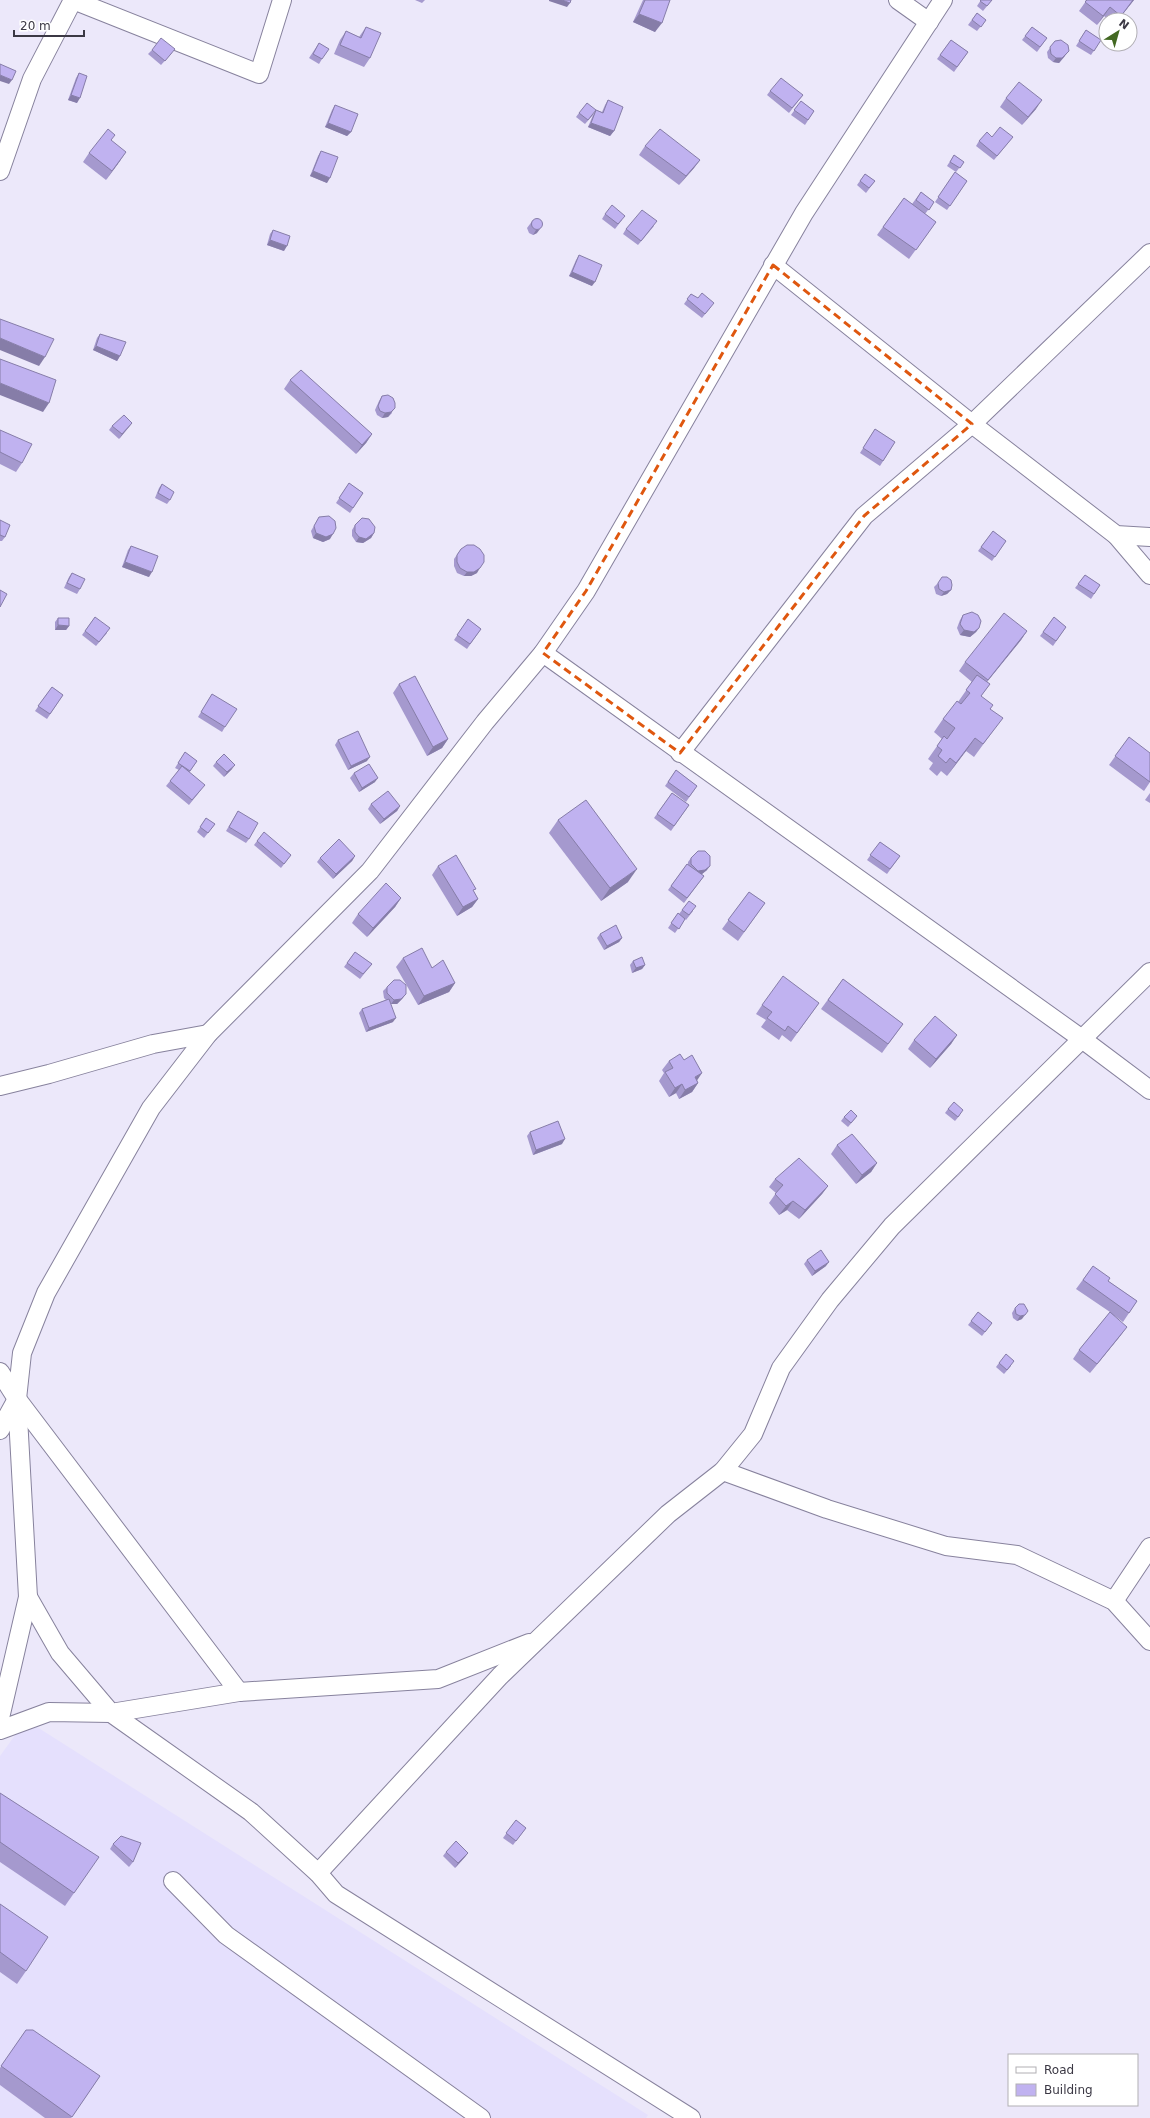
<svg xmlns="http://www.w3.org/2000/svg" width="1150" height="2118" font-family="'DejaVu Sans',sans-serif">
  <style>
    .built { fill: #e5e0fd }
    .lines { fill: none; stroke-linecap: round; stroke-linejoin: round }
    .minor-casing { stroke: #87829d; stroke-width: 20 }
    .minor { stroke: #fff; stroke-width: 18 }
    .wall { fill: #a599ce }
    .shaded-wall { fill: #867da8 }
    .building { fill: #c0b2f0; stroke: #867da8 }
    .marked { fill: none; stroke: #df570f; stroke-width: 3; stroke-dasharray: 8 5; stroke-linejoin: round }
  </style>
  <rect width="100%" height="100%" fill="#ece8fa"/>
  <!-- built -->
  <polygon class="built" points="26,1720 648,2115 646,2118 0,2118 0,1756"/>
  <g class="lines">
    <!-- minor casing -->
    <g class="minor-casing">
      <g id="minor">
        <polyline points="73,0 259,74 282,0"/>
        <polyline points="898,0 929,22"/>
        <polyline points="0,171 32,79 73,0"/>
        <polyline points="773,265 972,424 1116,535 1150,537"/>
        <polyline points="1116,535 1150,575"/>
        <polyline points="543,653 1082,1039 1150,1090"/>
        <polyline points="680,753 864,516 972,424 1150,253"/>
        <polyline points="0,1086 49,1074 153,1044 208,1034"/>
        <polyline points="0,1372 17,1399 239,1692"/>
        <polyline points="0,1430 17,1399"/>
        <polyline points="723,1471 827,1509 946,1546 1017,1555 1114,1601 1150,1641"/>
        <polyline points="28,1597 60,1653 111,1713 239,1692 438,1679 529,1643"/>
        <polyline points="1114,1601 1150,1547"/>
        <polyline points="0,1718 28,1597 17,1399 22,1353 46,1293 151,1108 208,1034 370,871 485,722 543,653 586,591 804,213 943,0"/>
        <polyline points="0,1730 49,1712 111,1713 251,1812 318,1873 336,1894 691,2118"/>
        <polyline points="318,1873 500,1676 668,1514 723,1471 753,1434 781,1368 830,1300 892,1226 1150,972"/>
        <polyline points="173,1881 226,1935 481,2118"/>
      </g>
    </g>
    <!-- minor -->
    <use href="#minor" class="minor"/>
  </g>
  <!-- wall -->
  <g class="wall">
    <polygon points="415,0 425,0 422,3"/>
    <polygon points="643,0 670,0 655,32 633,22"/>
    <polygon points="981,0 992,0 983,11 977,6"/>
    <polygon points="1085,0 1134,0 1118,20 1109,20 1104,16 1097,25 1079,11 1086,1"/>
    <polygon points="977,13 986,20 977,31 968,25"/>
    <polygon points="366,27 370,58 364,67 334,54 340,40 346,31 359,37"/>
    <polygon points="1032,27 1047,38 1037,52 1022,40"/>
    <polygon points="1086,30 1101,40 1091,55 1076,46"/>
    <polygon points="951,40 968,52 954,72 937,59"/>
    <polygon points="1055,41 1065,56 1059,63 1053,62 1048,58 1047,52"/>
    <polygon points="319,43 322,59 319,64 309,58"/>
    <polygon points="152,50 172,53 161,65 148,54"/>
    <polygon points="79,73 77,103 68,100 76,78"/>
    <polygon points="770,91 803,95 789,113 767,95"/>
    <polygon points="1006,98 1036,109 1022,125 1000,107"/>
    <polygon points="608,100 614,131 610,136 588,127 593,115 596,110 602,112 605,105"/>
    <polygon points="801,101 814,111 805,125 791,115"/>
    <polygon points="335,105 351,132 347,136 325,127 332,110"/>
    <polygon points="579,113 593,115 585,124 576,117"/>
    <polygon points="992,137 1013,137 994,160 976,146 979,141"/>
    <polygon points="111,140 120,161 106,180 83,162 89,153"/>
    <polygon points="645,146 700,160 694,168 679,185 639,155"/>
    <polygon points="321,151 327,183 310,176 318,156"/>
    <polygon points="954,155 964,162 956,172 947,166"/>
    <polygon points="955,172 967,181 947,210 935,202"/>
    <polygon points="865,174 875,181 866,193 857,185"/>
    <polygon points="921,192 934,202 925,214 912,204"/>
    <polygon points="904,198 936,222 909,259 877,235"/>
    <polygon points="605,214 622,220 615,229 602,219"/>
    <polygon points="533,220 537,233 533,235 529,233 527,228"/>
    <polygon points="654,226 638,245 623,234 626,229"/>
    <polygon points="273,230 284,251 267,245 270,234"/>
    <polygon points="579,255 592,286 569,276 576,260"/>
    <polygon points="691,294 711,307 702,318 684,304"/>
    <polygon points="100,334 120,356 117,361 93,350 97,338"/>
    <polygon points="290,380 372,434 366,443 356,454 284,389"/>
    <polygon points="382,396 392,413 388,417 382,418 377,415 375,410 379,401"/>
    <polygon points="132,423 119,439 109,430 112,426"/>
    <polygon points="875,429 895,442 880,466 860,453"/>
    <polygon points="0,430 22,463 16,472 0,464"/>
    <polygon points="349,483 363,493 350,513 336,503"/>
    <polygon points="162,484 170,500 167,504 155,498 159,488"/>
    <polygon points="319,517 330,539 323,542 313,538 311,531"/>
    <polygon points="0,520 5,537 2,541 0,541"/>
    <polygon points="355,525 374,533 371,538 363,543 356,542 352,536 352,530"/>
    <polygon points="993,531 1006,541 992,561 978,551"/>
    <polygon points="131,546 149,577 122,567 128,550"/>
    <polygon points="461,549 477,573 471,576 464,576 457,573 454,566 454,559"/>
    <polygon points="72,573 80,589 77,594 64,588 69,577"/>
    <polygon points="1085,575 1100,585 1091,599 1075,588"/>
    <polygon points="938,583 951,590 947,594 941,596 936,594 934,587"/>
    <polygon points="963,615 979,628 976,632 970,637 960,635 957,628 960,620"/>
    <polygon points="95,617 107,633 96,646 82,635"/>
    <polygon points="1054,617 1066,627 1053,646 1040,636"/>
    <polygon points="58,618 69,626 66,630 55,630 55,622"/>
    <polygon points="468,619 481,629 467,649 454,640"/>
    <polygon points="1027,631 1021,640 987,682 990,684 981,696 991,709 993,731 974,757 966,751 947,776 941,771 937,776 929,769 933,763 928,759 942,739 934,732 943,719 958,702 972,682 959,671 965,662"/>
    <polygon points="399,684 448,739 442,748 427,756 393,693"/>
    <polygon points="52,687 63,695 47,719 35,711"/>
    <polygon points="212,694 225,727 222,732 198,717"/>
    <polygon points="1129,737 1150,782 1144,791 1109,765"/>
    <polygon points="338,740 367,761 348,770 335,745"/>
    <polygon points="185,752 197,761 189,773 201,790 189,805 166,786 179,770 175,768"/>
    <polygon points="216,762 232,769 224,777 213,766"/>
    <polygon points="676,770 697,786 686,802 665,786"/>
    <polygon points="354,773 375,782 359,792 350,778"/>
    <polygon points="672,793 689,805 671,831 654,818"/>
    <polygon points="1150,793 1150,803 1145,800"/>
    <polygon points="371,804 400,806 397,811 380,824 368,809"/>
    <polygon points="238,811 249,839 246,843 226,831"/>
    <polygon points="206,818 215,824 204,838 197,832"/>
    <polygon points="558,820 628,882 601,901 549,833"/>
    <polygon points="257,841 291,855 281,868 254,845"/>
    <polygon points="880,842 900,856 887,874 867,860"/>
    <polygon points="355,856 352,861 333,879 317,862 320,858"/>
    <polygon points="691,858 707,870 702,874 701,874 704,876 684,903 668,890 687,864 688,865 688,862"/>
    <polygon points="438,866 474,892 478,899 472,907 457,916 432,875"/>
    <polygon points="749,892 765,903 738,941 722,929"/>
    <polygon points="401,898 395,907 367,937 352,923 358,914"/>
    <polygon points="682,910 693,911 686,920 685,919 675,933 668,928 678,913 679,914"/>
    <polygon points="600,934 622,938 619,942 604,950 597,938"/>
    <polygon points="355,952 372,964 360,979 344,967"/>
    <polygon points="403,958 432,968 455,983 449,992 418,1005 396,967"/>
    <polygon points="633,961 645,965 642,969 632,973 630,965"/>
    <polygon points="843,979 903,1024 882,1053 821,1009"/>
    <polygon points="387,987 406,994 402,999 397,1004 391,1004 390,1003 393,1022 366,1032 359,1013 362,1009 386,1000 384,998 383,991"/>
    <polygon points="819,1003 791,1042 782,1035 779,1040 761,1027 766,1020 756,1014 762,1005"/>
    <polygon points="957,1035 951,1044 930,1068 908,1049 914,1040"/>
    <polygon points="669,1061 697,1080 698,1083 692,1092 679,1099 676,1093 669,1097 659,1081 664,1073 662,1070"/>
    <polygon points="948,1109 960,1115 955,1121 945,1113"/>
    <polygon points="857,1116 854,1120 848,1127 841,1121 844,1117"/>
    <polygon points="530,1132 562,1144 533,1155 527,1136"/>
    <polygon points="837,1145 877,1163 871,1172 856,1184 831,1154"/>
    <polygon points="775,1179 828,1186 822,1194 799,1219 787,1210 779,1215 769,1203 776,1193 769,1187"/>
    <polygon points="807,1260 826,1266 812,1276 804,1264"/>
    <polygon points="1093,1266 1108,1281 1137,1301 1123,1322 1115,1316 1121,1335 1090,1373 1073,1359 1079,1350 1110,1312 1076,1289"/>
    <polygon points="1015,1308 1022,1319 1017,1321 1013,1318 1012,1313"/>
    <polygon points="978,1312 992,1323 982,1336 968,1325"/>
    <polygon points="999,1363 1011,1366 1004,1374 996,1367"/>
    <polygon points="0,1793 74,1893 65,1906 0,1862"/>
    <polygon points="516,1820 526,1828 513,1845 503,1838"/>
    <polygon points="113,1844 133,1862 129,1867 110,1849"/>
    <polygon points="446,1852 468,1853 465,1857 455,1868 443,1856"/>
    <polygon points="0,1904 26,1971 17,1984 0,1972"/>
    <polygon points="26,2030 100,2076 71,2118 45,2118 0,2085 0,2068"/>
  </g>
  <!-- shaded-wall -->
  <g class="shaded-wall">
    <polygon points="549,0 562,0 570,3 567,7 549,1"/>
    <polygon points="1133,0 1134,0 1118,20"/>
    <polygon points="1110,7 1104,16 1097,25 1103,16"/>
    <polygon points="639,14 662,23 655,32 633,22"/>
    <polygon points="1069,51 1059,63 1053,62 1056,58"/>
    <polygon points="0,75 12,80 9,84 0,81"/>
    <polygon points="71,95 80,98 77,103 68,100"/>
    <polygon points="1042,100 1036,109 1022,125 1028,117"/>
    <polygon points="328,123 351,132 347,136 325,127"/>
    <polygon points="591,123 614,131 610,136 588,127"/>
    <polygon points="126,152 120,161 106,180 112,171"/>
    <polygon points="700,160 694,168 679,185 686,176"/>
    <polygon points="313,171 330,178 327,183 310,176"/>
    <polygon points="540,229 537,233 533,235 536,230"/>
    <polygon points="270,240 287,246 284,251 267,245"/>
    <polygon points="572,272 595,282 592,286 569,276"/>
    <polygon points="0,338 45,357 39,366 0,350"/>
    <polygon points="96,346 120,356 117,361 93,350"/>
    <polygon points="0,383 49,403 43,412 0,395"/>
    <polygon points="395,408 388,417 382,418 385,413"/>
    <polygon points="132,423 129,427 119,439 122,434"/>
    <polygon points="372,434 366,443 356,454 362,445"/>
    <polygon points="316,533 333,534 330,539 323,542 313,538"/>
    <polygon points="374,533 371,538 363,543 356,542 359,537"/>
    <polygon points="125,562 152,572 149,577 122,567"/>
    <polygon points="480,568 477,573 471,576 464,576 467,572"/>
    <polygon points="951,590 947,594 941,596 944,592"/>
    <polygon points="58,625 69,626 66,630 55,630"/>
    <polygon points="979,628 976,632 970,637 960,635 964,630"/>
    <polygon points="1027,631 1021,640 981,689 988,680"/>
    <polygon points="975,738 966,751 947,776 956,763"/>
    <polygon points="448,739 442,748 427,756 433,747"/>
    <polygon points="370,757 367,761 348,770 351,766"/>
    <polygon points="235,765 232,769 224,777 227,772"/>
    <polygon points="378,778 375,782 359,792 362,788"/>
    <polygon points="400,806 397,811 380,824 384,819"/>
    <polygon points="355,856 352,861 333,879 336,874"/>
    <polygon points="710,866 707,870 702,874 695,875 698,871"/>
    <polygon points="637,869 628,882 601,901 610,888"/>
    <polygon points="401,898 395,907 367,937 373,928"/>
    <polygon points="478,899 472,907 457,916 463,907"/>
    <polygon points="622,938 619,942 604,950 607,946"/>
    <polygon points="645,965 642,969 632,973 636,968"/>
    <polygon points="455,983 449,992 418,1005 424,996"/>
    <polygon points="406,994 402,999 397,1004 391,1004 394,1000"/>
    <polygon points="396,1018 393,1022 366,1032 369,1028"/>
    <polygon points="957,1035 951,1044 930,1068 936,1059"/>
    <polygon points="702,1073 696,1082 695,1077"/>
    <polygon points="698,1083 692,1092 679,1099 685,1090"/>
    <polygon points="682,1084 676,1093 669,1097 675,1088"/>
    <polygon points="565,1139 562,1144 533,1155 536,1150"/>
    <polygon points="877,1163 871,1172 856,1184 862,1175"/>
    <polygon points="828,1186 822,1194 799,1219 805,1210"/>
    <polygon points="793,1201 787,1210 779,1215 786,1206"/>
    <polygon points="829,1262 826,1266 812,1276 815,1271"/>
    <polygon points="1025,1315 1022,1319 1017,1321 1020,1316"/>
    <polygon points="1127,1327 1121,1335 1090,1373 1097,1364"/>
    <polygon points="468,1853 465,1857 455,1868 458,1863"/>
  </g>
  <!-- building -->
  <g class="building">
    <polygon points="562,0 571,0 570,3"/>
    <polygon points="645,0 670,0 662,23 639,14"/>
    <polygon points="981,0 992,0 987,6 980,1"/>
    <polygon points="1087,0 1133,0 1121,16 1110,7 1103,16 1085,2"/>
    <polygon points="977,13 986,20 981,27 972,20"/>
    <polygon points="366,27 381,33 370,58 340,45 346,31 361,38"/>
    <polygon points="1032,27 1047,38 1040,47 1025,36"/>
    <polygon points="1086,30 1101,40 1094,51 1079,41"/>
    <polygon points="161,38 175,49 165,61 152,50"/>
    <polygon points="951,40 968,52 957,67 940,55"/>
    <polygon points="1061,40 1068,45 1069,51 1062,58 1056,58 1051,54 1050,47 1055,41"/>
    <polygon points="319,43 329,49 322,59 313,54"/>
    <polygon points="0,64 16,71 12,80 0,75"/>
    <polygon points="79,73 87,76 80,98 71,95"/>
    <polygon points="781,78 803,95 792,108 770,91"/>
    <polygon points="1019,82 1042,100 1028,117 1006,98"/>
    <polygon points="608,100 623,107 614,131 591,123 596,110 603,113"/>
    <polygon points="801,101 814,111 808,120 794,110"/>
    <polygon points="587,103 596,110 588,120 579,113"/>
    <polygon points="335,105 358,114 351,132 328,123"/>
    <polygon points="1000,127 1013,137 997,156 979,141 987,132 992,137"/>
    <polygon points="108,129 115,135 111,140 126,152 112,171 89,153"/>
    <polygon points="660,129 700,160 686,176 645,146"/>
    <polygon points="321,151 338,157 330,178 313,171"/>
    <polygon points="954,155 964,162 960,168 950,162"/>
    <polygon points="955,172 967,181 950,206 938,197"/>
    <polygon points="865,174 875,181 869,188 860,181"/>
    <polygon points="921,192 934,202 929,210 916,200"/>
    <polygon points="904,198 936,222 916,250 883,227"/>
    <polygon points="612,205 625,216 618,224 605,214"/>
    <polygon points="642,210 657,221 641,241 626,229"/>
    <circle cx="537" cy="224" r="5.5"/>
    <polygon points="273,230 290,236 287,246 270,240"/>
    <polygon points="579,255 602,265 595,282 572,272"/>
    <polygon points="702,293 714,303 705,314 687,299 691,294 698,298"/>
    <polygon points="0,319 54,339 45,357 0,338"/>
    <polygon points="100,334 126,342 120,356 96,346"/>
    <polygon points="0,359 56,380 49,403 0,383"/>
    <polygon points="301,370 372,434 362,445 290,380"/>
    <polygon points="388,395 393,398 395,403 395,408 391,412 385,413 380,411 378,406 382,396"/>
    <polygon points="124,415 132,423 122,434 112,426"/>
    <polygon points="875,429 895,442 883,461 863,448"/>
    <polygon points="0,430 32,444 22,463 0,452"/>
    <polygon points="349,483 363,493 353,508 339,498"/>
    <polygon points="162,484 174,492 170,500 158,493"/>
    <polygon points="329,516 335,521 336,528 333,534 326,537 316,533 314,526 319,517"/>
    <polygon points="362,518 369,519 375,527 374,533 366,539 359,537 355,532 355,525"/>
    <polygon points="0,520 10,525 5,537 0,535"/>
    <polygon points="993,531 1006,541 995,557 981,547"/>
    <polygon points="467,545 474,545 480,549 484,555 484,562 480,568 474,572 467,572 460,568 457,562 457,555 461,549"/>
    <polygon points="131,546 158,556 152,572 125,562"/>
    <polygon points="72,573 85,579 80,589 67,583"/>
    <polygon points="1085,575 1100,585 1094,594 1078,584"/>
    <polygon points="942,577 947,577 951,580 952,585 951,590 944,592 939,589 938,583"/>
    <polygon points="0,590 7,594 0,607"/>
    <polygon points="972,612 978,615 981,621 979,628 974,632 964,630 960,624 963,615"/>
    <polygon points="1004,613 1027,631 988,680 965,662"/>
    <polygon points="95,617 110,628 99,642 85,631"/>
    <polygon points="1054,617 1066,627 1056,641 1043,632"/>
    <polygon points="58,618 69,618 69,626 58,625"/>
    <polygon points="468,619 481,629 470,644 457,635"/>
    <polygon points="977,675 990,684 981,696 993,705 990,709 1003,718 983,744 975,738 956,763 950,758 946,763 938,756 942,750 937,746 944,736 947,739 955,728 943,719 957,701 961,704 970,693 966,690"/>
    <polygon points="415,676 448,739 433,747 399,684"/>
    <polygon points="52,687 63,695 50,714 38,706"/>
    <polygon points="212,694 237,709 225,727 201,712"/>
    <polygon points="358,731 370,757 351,766 338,740"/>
    <polygon points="1129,737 1150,753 1150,782 1115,756"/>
    <polygon points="185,752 197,761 190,771 178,763"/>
    <polygon points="224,754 235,765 227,772 216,762"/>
    <polygon points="369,764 378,778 362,788 354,773"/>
    <polygon points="182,766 205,785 192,800 170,781"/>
    <polygon points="676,770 697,786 689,797 668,782"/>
    <polygon points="388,791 400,806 384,819 371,804"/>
    <polygon points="672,793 689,805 674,826 657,814"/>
    <polygon points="586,800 637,869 610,888 558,820"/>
    <polygon points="238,811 258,823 249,839 229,827"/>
    <polygon points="206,818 215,824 208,833 200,827"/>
    <polygon points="264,832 291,855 284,864 257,841"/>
    <polygon points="339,839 355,856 336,874 320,858"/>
    <polygon points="880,842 900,856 890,869 870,855"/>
    <polygon points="698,851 705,851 710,856 710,866 705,870 698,871 691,864 691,858"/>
    <polygon points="456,855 476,889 473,890 478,899 463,907 438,866"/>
    <polygon points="687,864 704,876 687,898 671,886"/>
    <polygon points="386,883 401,898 373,928 358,914"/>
    <polygon points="749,892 765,903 744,932 728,920"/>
    <polygon points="689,901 696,906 689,915 682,910"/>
    <polygon points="678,913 685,919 679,929 671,923"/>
    <polygon points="616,925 622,938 607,946 600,934"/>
    <polygon points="422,948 432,968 443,960 455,983 424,996 403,958"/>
    <polygon points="355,952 372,964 363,974 347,963"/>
    <polygon points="642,957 645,965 636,968 633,961"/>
    <polygon points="783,976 819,1003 797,1033 788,1026 785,1031 767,1018 772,1012 762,1005"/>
    <polygon points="843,979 903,1024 888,1044 828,1000"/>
    <polygon points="394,980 400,980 406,985 406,994 401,999 394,1000 387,993 387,987"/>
    <polygon points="389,999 396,1018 369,1028 362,1009"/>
    <polygon points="935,1016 957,1035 936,1059 914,1040"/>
    <polygon points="680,1054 684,1060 692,1055 702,1073 695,1077 698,1083 685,1090 682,1084 675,1088 665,1072 673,1068 669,1061"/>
    <polygon points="954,1102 963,1110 958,1117 948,1109"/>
    <polygon points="851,1110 857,1116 851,1123 844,1117"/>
    <polygon points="558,1121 565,1139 536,1150 530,1132"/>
    <polygon points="852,1134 877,1163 862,1175 837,1145"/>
    <polygon points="799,1158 828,1186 805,1210 793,1201 786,1206 775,1194 783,1185 775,1179"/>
    <polygon points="821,1250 829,1262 815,1271 807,1260"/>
    <polygon points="1093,1266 1110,1278 1108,1281 1137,1301 1129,1313 1083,1280"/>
    <polygon points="1019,1304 1024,1304 1028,1311 1025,1315 1020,1316 1016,1314 1015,1308"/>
    <polygon points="978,1312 992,1323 985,1332 971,1321"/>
    <polygon points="1110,1312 1127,1327 1097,1364 1079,1350"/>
    <polygon points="1006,1354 1014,1361 1007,1370 999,1363"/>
    <polygon points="0,1793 99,1857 74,1893 0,1842"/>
    <polygon points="516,1820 526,1828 516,1841 506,1833"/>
    <polygon points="121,1836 141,1843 133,1862 113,1844"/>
    <polygon points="456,1841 468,1853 458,1863 446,1852"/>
    <polygon points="0,1904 48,1937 26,1971 0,1952"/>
    <polygon points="26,2030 33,2030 100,2076 72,2117 1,2066"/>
  </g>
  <!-- marked area -->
  <path class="marked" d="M773,265L972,424L864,516L680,753L543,653L586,591Z"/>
  <!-- legend -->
  <rect x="1008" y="2054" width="130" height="52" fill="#ffffff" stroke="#b1afb4"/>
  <rect x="1016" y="2067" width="20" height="6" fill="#ffffff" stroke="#b1afb4"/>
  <text x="1044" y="2074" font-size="12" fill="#3b3844">Road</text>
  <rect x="1016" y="2084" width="20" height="12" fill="#c0b2f0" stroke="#b1afb4"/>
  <text x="1044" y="2094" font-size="12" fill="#3b3844">Building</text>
  <!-- north arrow -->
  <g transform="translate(1118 32) rotate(37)"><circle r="19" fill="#ffffff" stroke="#b1afb4"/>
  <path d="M0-3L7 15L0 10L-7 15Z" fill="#436922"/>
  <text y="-6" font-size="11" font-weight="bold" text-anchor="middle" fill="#3b3844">N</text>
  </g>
  <!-- scale -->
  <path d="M14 30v6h70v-6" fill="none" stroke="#3b3844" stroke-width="2"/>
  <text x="20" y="30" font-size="12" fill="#3b3844" stroke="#ffffff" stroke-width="3" paint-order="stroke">20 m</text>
</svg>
